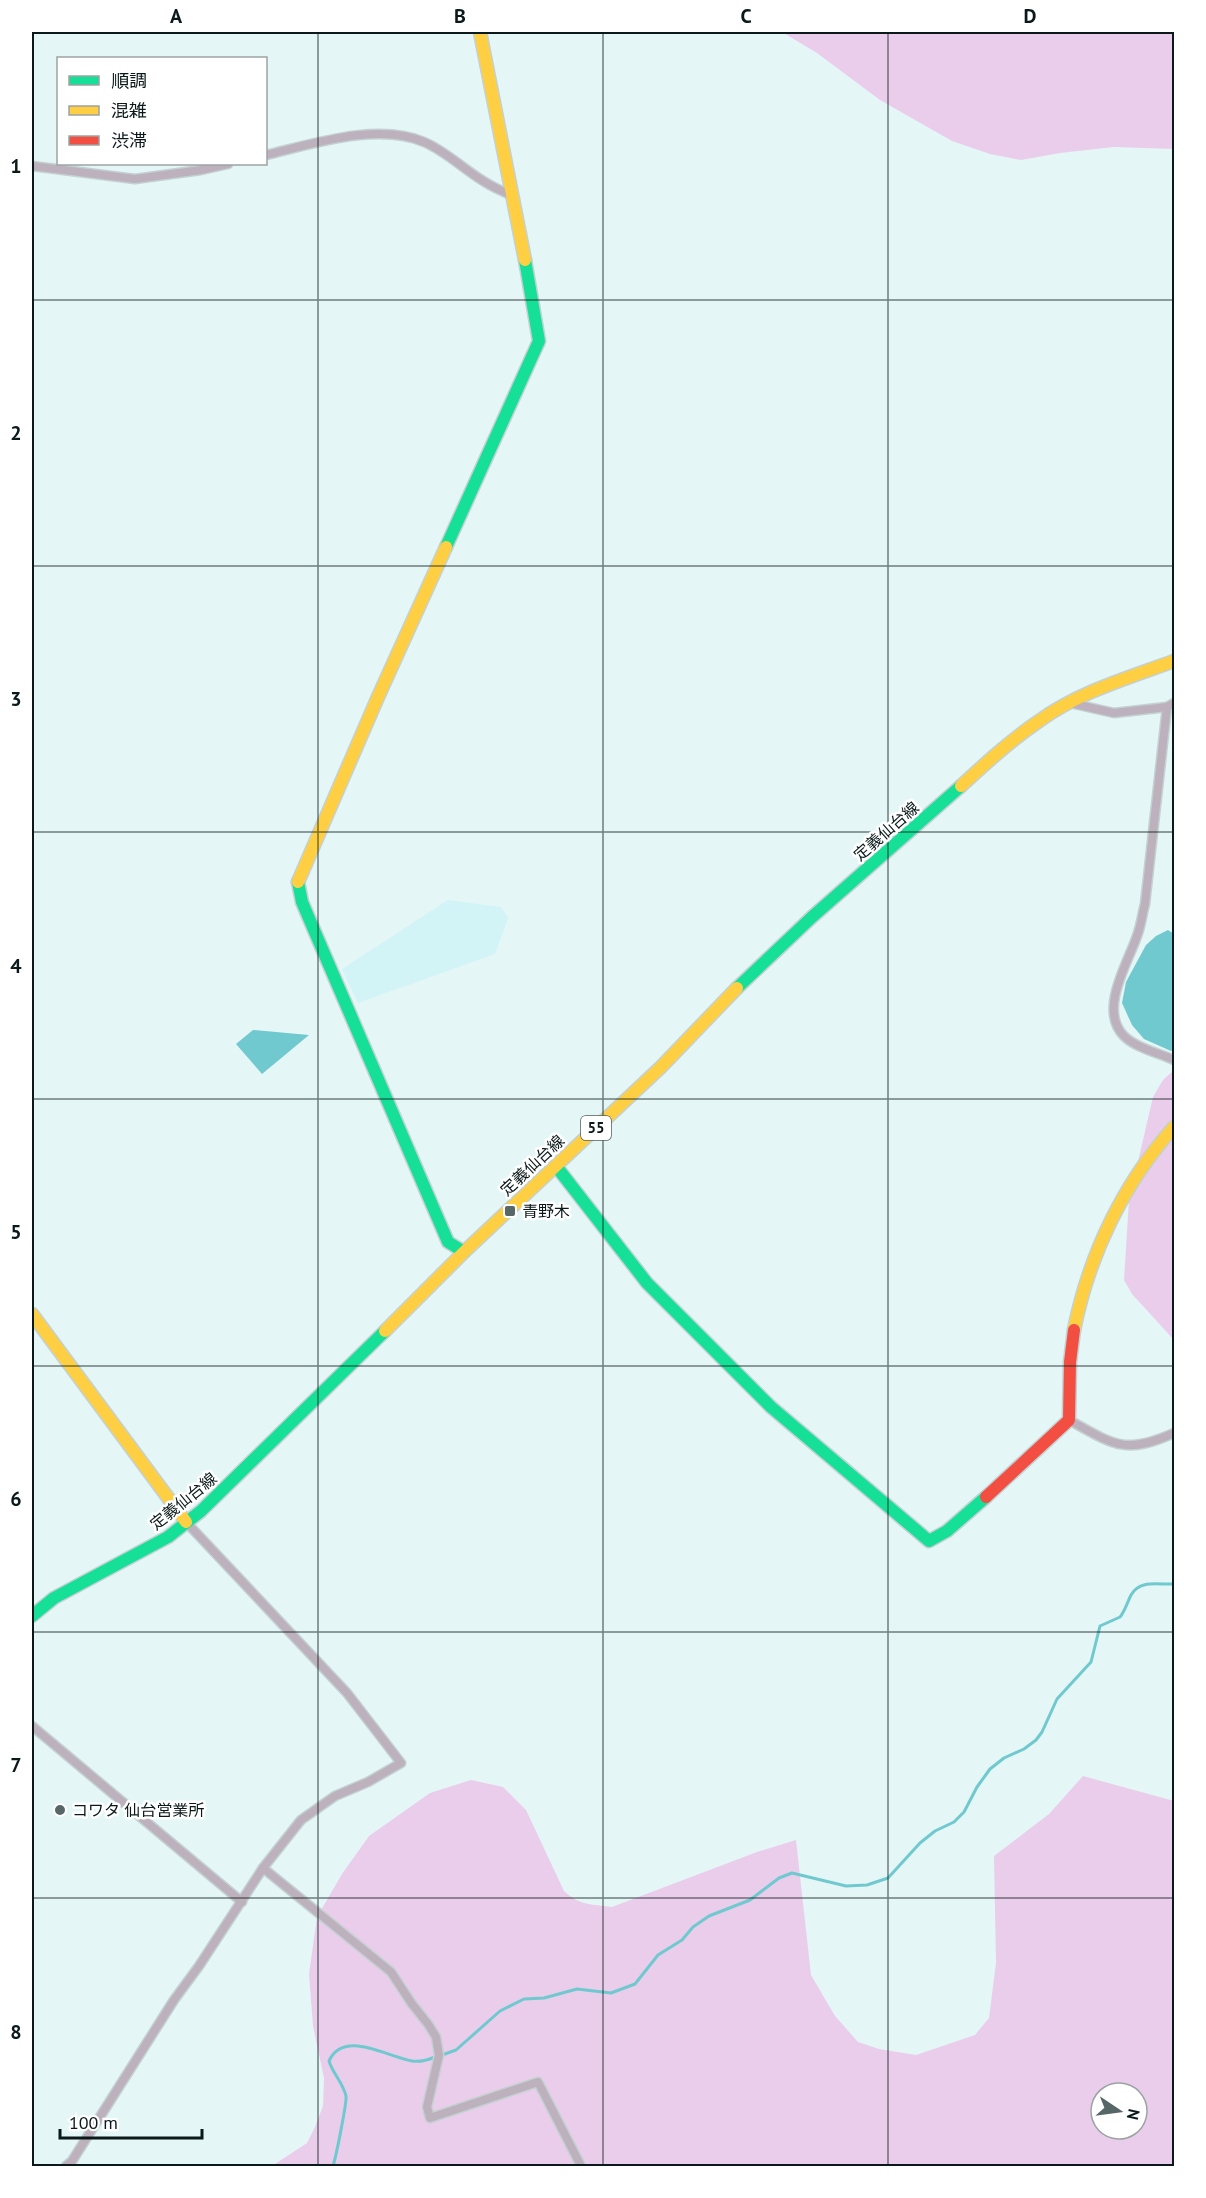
<svg xmlns="http://www.w3.org/2000/svg" width="1206" height="2198" font-family="'PT Sans','Noto Sans JP',sans-serif">
  <style>
    .built { fill: #d2f4f6 }
    .forest { fill: #eacdeb; fill-rule: evenodd }
    .water { fill: #6fc9ce }
    .lines { fill: none; stroke-linecap: round; stroke-linejoin: round }
    .stream { stroke: #6fc9ce; stroke-width: 3 }
    .street-casing { stroke: #c4d1d2; stroke-width: 11 }
    .fast-casing { stroke: #c4d1d2; stroke-width: 15 }
    .slow-casing { stroke: #c4d1d2; stroke-width: 15 }
    .jam-casing { stroke: #c4d1d2; stroke-width: 15 }
    .street { stroke: #bcb1bc; stroke-width: 8 }
    .fast { stroke: #16e098; stroke-width: 12 }
    .slow { stroke: #ffcf43; stroke-width: 12 }
    .jam { stroke: #f24e42; stroke-width: 12 }
    .grid { fill: none; stroke: #0b191a; stroke-width: 1.5; stroke-opacity: 0.55 }
    .poi-dot { fill: #576667; stroke: #fff; stroke-width: 2 }
    .labels { text-anchor: middle; stroke-width: 5; stroke-linejoin: round; paint-order: stroke }
    .shield { fill: #fff; stroke: #545e5f; stroke-width: 1.5 }
    .shield-label { font-size: 15px; font-weight: bold; fill: #0b191a }
    .street-label { font-size: 16px; fill: #0b191a; stroke: #fff }
    .poi-label { font-size: 16px; fill: #0b191a; stroke: #fff; text-anchor: start }
    .neatline { fill: none; stroke: #0b191a; stroke-width: 2 }
    .grid-label { font-size: 20px; text-anchor: middle; font-weight: bold; fill: #0b191a }
  </style>
  <rect width="100%" height="100%" fill="#e5f6f7"/>
  <!-- built -->
  <polygon class="built" points="448,900 501,907 508,918 495,954 358,1003 342,969"/>
  <!-- forest -->
  <g class="forest">
    <polygon points="782,32 1174,32 1174,149 1114,147 1060,153 1021,160 990,154 952,141 880,100 817,53"/>
    <polygon points="1174,1070 1174,1340 1132,1294 1124,1280 1129,1200 1153,1097 1163,1080"/>
    <path d="M1083,1776L1174,1801V2166H272L307,2143L315,2127L323,2106L324,2078L313,2026L309,1974L317,1917L342,1874L369,1836L430,1793L471,1780L503,1787L526,1810L564,1891C580,1906 591,1904 612,1907L757,1852L796,1840L811,1975L835,2016L858,2042L879,2049L916,2055L975,2035L989,2018L996,1963L994,1856L1049,1814ZM1101,2093H1137V2129H1101Z"/>
  </g>
  <!-- water -->
  <g class="water">
    <polygon points="1168,930 1174,934 1174,1050 1171,1051 1144,1039 1132,1025 1122,1003 1126,982 1146,945 1156,936"/>
    <polygon points="253,1030 309,1035 262,1074 236,1044"/>
  </g>
  <g class="lines">
    <!-- stream -->
    <g class="stream">
      <path d="M442,2055L456,2050L500,2011L524,1999L544,1998L577,1989L611,1993L635,1984L658,1955L682,1940L693,1927L709,1916L750,1900L779,1878L792,1873L846,1886L867,1885L888,1878L920,1843L935,1831L954,1822L964,1812L977,1787L990,1769L1004,1758L1024,1749L1036,1740L1042,1732L1057,1699L1091,1662L1100,1626L1120,1617C1125,1611 1127,1603 1131,1595C1140,1579 1159,1585 1174,1584"/>
      <path d="M333,2166C336,2157 347,2102 346,2096C343,2083 333,2074 329,2061C344,2029 387,2057 412,2061C419,2062 428,2060 435,2057"/>
    </g>
    <!-- street casing -->
    <g class="street-casing">
      <g id="street">
        <path d="M266,155C312,144 379,122 424,142C448,152 467,173 490,185C497,189 504,192 511,195"/>
        <polyline points="32,166 135,179 201,170 228,164"/>
        <polyline points="1070,703 1114,713 1167,707 1174,703"/>
        <path d="M1167,707L1145,904C1142,915 1141,926 1137,936C1128,963 1098,1010 1124,1036C1136,1048 1159,1053 1174,1060"/>
        <path d="M1069,1420C1114,1445 1125,1455 1174,1433"/>
        <polyline points="32,1726 242,1902"/>
        <polyline points="263,1868 391,1972 412,2004 428,2024 436,2037 439,2055 427,2107 430,2118 538,2082 581,2166"/>
        <polyline points="66,2166 72,2161 174,2000 199,1966 263,1868 301,1820 335,1796 368,1782 401,1763 347,1693 186,1522"/>
      </g>
    </g>
    <!-- fast casing -->
    <g class="fast-casing">
      <g id="fast">
        <polyline points="446,547 539,341 525,260"/>
        <polyline points="298,882 302,902 448,1242 464,1252"/>
        <polyline points="737,988 812,917 961,786"/>
        <polyline points="556,1166 647,1283 771,1407 929,1541 947,1531 986,1497"/>
        <polyline points="32,1616 54,1598 168,1537 201,1511 385,1331"/>
      </g>
    </g>
    <!-- slow casing -->
    <g class="slow-casing">
      <g id="slow">
        <polyline points="480,32 525,260"/>
        <path d="M961,786C986,763 1011,740 1039,721C1079,692 1128,678 1174,661"/>
        <polyline points="298,882 378,697 446,547"/>
        <polyline points="32,1314 186,1522"/>
        <path d="M1074,1330C1089,1255 1123,1184 1174,1127"/>
        <polyline points="385,1331 464,1252 661,1067 737,988"/>
      </g>
    </g>
    <!-- jam casing -->
    <g class="jam-casing">
      <polyline id="jam" points="986,1497 1069,1420 1070,1362 1074,1330"/>
    </g>
    <!-- street -->
    <use href="#street" class="street"/>
    <!-- fast -->
    <use href="#fast" class="fast"/>
    <!-- slow -->
    <use href="#slow" class="slow"/>
    <!-- jam -->
    <use href="#jam" class="jam"/>
  </g>
  <!-- grid -->
  <path class="grid" d="M318,32V2166M603,32V2166M888,32V2166M32,300H1174M32,566H1174M32,832H1174M32,1099H1174M32,1366H1174M32,1632H1174M32,1898H1174"/>
  <!-- markers -->
  <g class="poi-dot">
    <rect x="504" y="1205" width="12" height="12" rx="3"/>
    <circle cx="60" cy="1810" r="6"/>
  </g>
  <g class="labels">
    <!-- shield labels -->
    <rect class="shield" x="581" y="1116" width="30" height="24" rx="4.5"/>
    <g class="shield-label">
      <text x="596" y="1133">55</text>
    </g>
    <!-- street labels -->
    <g class="street-label">
      <text transform="translate(886 831) rotate(-41)" y="6">定義仙台線</text>
      <text transform="translate(532 1165) rotate(-43)" y="6">定義仙台線</text>
      <text transform="translate(183 1501) rotate(-39)" y="6">定義仙台線</text>
    </g>
    <!-- poi labels -->
    <g class="poi-label">
      <text x="522" y="1217">青野木</text>
      <text x="72" y="1816">コワタ 仙台営業所</text>
    </g>
  </g>
  <!-- border -->
  <rect width="1206" height="2198" fill="none" stroke="#ffffff" stroke-width="66"/>
  <!-- legend -->
  <rect x="57" y="57" width="210" height="108" fill="#ffffff" stroke="#9da3a3" stroke-width="1.5"/>
  <rect x="69" y="76" width="30" height="9" fill="#16e098" stroke="#9da3a3" stroke-width="1.5"/>
  <text x="111" y="87" font-size="18" fill="#0b191a">順調</text>
  <rect x="69" y="106" width="30" height="9" fill="#ffcf43" stroke="#9da3a3" stroke-width="1.5"/>
  <text x="111" y="117" font-size="18" fill="#0b191a">混雑</text>
  <rect x="69" y="136" width="30" height="9" fill="#f24e42" stroke="#9da3a3" stroke-width="1.5"/>
  <text x="111" y="147" font-size="18" fill="#0b191a">渋滞</text>
  <!-- north arrow -->
  <g transform="translate(1119 2111) rotate(103)"><circle r="28" fill="#ffffff" stroke="#9da3a3" stroke-width="1.5"/>
  <path d="M0-4.5L10 22L0 15L-10 22Z" fill="#576667"/>
  <text y="-9" font-size="16" font-weight="bold" text-anchor="middle" fill="#0b191a">N</text>
  </g>
  <!-- scale -->
  <path d="M60 2129v9h142v-9" fill="none" stroke="#0b191a" stroke-width="3"/>
  <text x="69" y="2129" font-size="18" fill="#0b191a" stroke="#ffffff" stroke-width="4.5" paint-order="stroke">100 m</text>
  <rect x="33" y="33" width="1140" height="2132" class="neatline"/>
  <g class="grid-label">
    <text x="176" y="23">A</text>
    <text x="460" y="23">B</text>
    <text x="746" y="23">C</text>
    <text x="1030" y="23">D</text>
    <text x="16" y="173">1</text>
    <text x="16" y="440">2</text>
    <text x="16" y="706">3</text>
    <text x="16" y="973">4</text>
    <text x="16" y="1239">5</text>
    <text x="16" y="1506">6</text>
    <text x="16" y="1772">7</text>
    <text x="16" y="2039">8</text>
  </g>
</svg>
